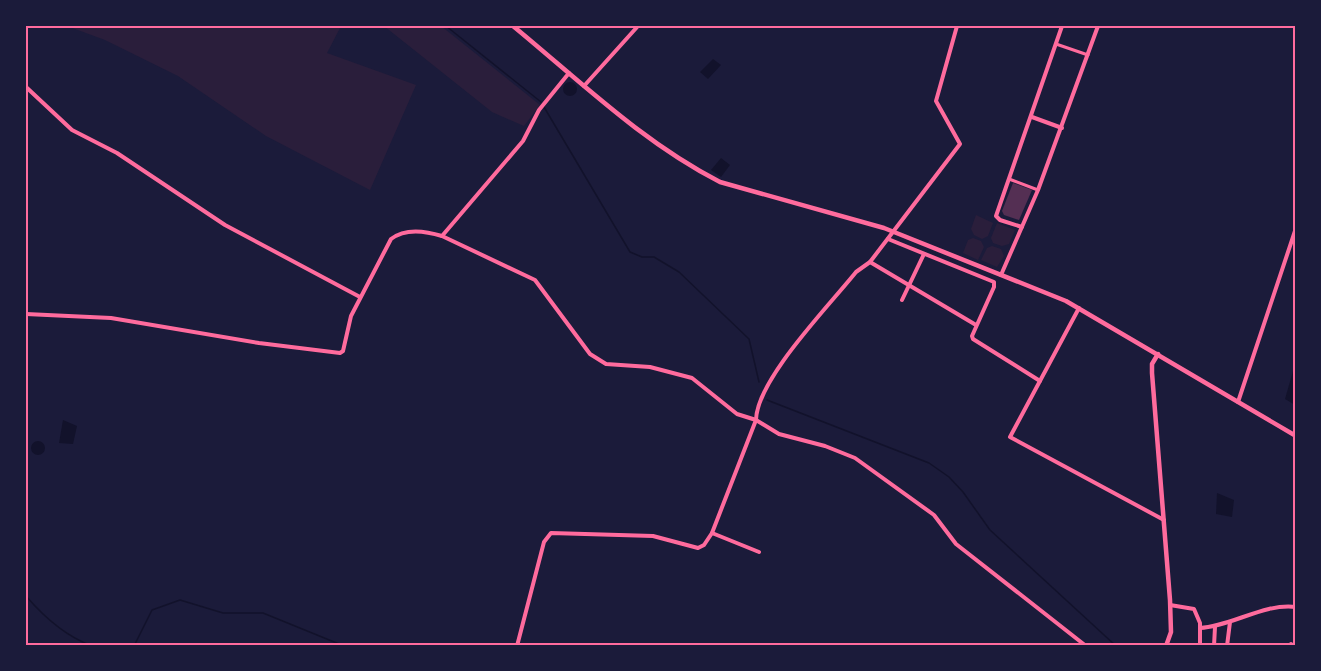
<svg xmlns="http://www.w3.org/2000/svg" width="1321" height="671" font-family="Karla,sans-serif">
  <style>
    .green { fill: #2a1e3b }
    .water { fill: #12122b }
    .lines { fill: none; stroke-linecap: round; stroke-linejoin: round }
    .stream { stroke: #12122b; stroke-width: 1.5 }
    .building { fill: #542f53 }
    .pedestrian { stroke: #ff6b9d; stroke-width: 3 }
    .minor { stroke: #ff6b9d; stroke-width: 4 }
    .tertiary { stroke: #ff6b9d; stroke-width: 4.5 }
    .neatline { fill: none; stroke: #ff6b9d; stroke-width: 2 }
  </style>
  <rect width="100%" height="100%" fill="#1b1b3a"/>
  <!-- green -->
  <g class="green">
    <polygon points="67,26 341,26 327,53 416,85 370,190 266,136 178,76 105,40"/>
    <polygon points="384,26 441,26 540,105 524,126 492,112"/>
    <polygon points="976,215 993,223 988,236 982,239 974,235 971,229"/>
    <polygon points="997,223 1015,230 1009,244 1002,246 993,243 991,238"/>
    <polygon points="973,238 981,241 984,247 978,260 963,253 968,240"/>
    <polygon points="992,246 1001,249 1004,256 997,267 981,260 987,248"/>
  </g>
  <!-- water -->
  <g class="water">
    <polygon points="713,59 721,65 708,79 700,72"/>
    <circle cx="570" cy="89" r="7"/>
    <polygon points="721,158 730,165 721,177 711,170"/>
    <polygon points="1295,364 1296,405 1295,405 1285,399"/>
    <polygon points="63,420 77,426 73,444 59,443"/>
    <circle cx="38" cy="448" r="7"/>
    <polygon points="1217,493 1234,500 1232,517 1216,514"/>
  </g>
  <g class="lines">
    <!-- stream -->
    <g class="stream">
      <polyline points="446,26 541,102"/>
      <polyline points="544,107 630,252 642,257 654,257 679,272 749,339 759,382"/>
      <polyline points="767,400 929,463 949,477 963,492 990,530 1116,646"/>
      <path d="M26,596C44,617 65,636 92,646"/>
      <polyline points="131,646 135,644 152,610 180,600 223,613 263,613 344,646"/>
    </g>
  </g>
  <!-- building -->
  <polygon class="building" points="1013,183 1032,190 1019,220 1004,215 1002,211"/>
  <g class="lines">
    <!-- pedestrian -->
    <g class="pedestrian">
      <polyline points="1056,44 1088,55"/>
      <polyline points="1009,179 1038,190"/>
    </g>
    <!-- minor -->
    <g class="minor">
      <polyline points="584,86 638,26"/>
      <polyline points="26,87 72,130 117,153 225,225 360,297"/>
      <polyline points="1032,117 1062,128"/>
      <polyline points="1022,227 1000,220 996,216 1062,26"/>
      <polyline points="442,236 535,280 590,354 606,364 650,367 692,378 737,414 756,420 779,434 825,446 855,458 934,515 956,544 1086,646"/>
      <polyline points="888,239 994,282 994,287 972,336 973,339 1040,381"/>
      <polyline points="870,262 976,325"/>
      <polyline points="1001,275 1038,190 1098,26"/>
      <polyline points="902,300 924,254"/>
      <polyline points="1079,308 1010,437 1164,520"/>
      <path d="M26,314L111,318L259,343L340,353L343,351L351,316L391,239C405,228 426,231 442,236L523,141L539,110L569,73"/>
      <polyline points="1238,402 1296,228"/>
      <path d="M759,552L712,533L756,420C757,379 829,306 856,272L870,262L960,144L936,101L957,26"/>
      <polyline points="1170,605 1194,609 1200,623 1200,646"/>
      <path d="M1200,628C1233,626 1263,603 1296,607"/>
      <polyline points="517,646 544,542 551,533 653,536 698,548 704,545 712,533"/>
      <polyline points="1214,646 1215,627"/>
      <polyline points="1227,646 1230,622"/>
      <polyline points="1291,646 1291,644"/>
    </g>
    <!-- tertiary -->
    <g class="tertiary">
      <path d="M513,26C580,81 642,142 720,182L884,228L1066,301L1296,436"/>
      <polyline points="1158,354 1152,364 1152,373 1170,600 1171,632 1166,646"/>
    </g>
  </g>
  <!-- border -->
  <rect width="1321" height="671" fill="none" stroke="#1b1b3a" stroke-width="54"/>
  <rect x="27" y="27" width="1267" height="617" class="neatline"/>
</svg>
